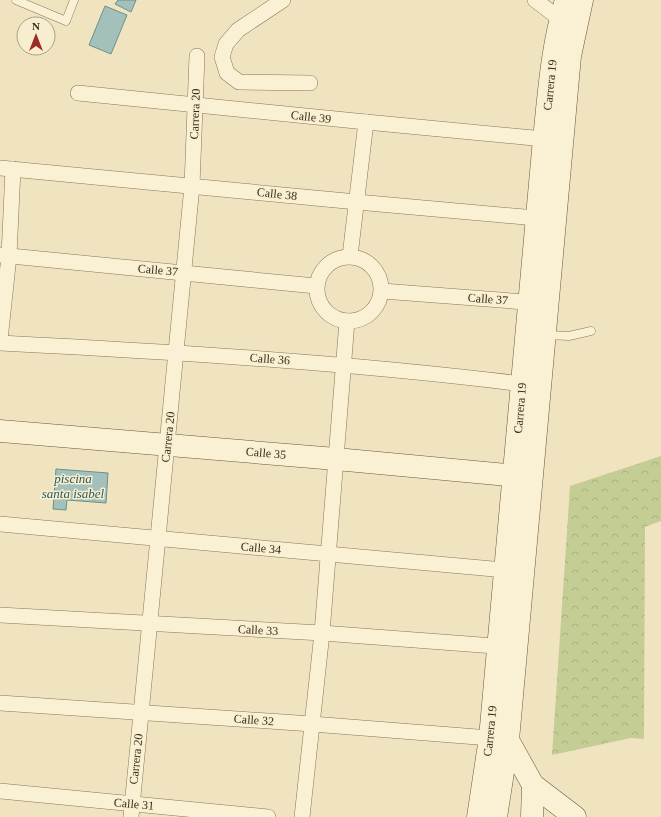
<svg xmlns="http://www.w3.org/2000/svg" width="661" height="817" font-family="'Times New Roman',serif">
  <style>
    .forest { fill: url(#forest-crowns) }
    .water { fill: #a3c1ba; stroke: #6a9089 }
    .lines { fill: none; stroke-linecap: round; stroke-linejoin: round }
    .lane-casing { stroke: #897557; stroke-width: 9 }
    .street-casing { stroke: #897557; stroke-width: 16 }
    .secondary-casing { stroke: #6b563b; stroke-width: 23 }
    .lane { stroke: #faf1d4; stroke-width: 8 }
    .street { stroke: #faf1d4; stroke-width: 15 }
    .secondary { stroke: #faf1d4; stroke-width: 22 }
    .labels { text-anchor: middle; stroke-width: 3; stroke-linejoin: round; paint-order: stroke }
    .street-label { font-size: 12px; fill: #382c1c; stroke: #f7eed0 }
    .water-label { font-size: 13px; font-style: italic; fill: #2b5959; stroke: #f7eed0 }
  </style>
  <defs>
    <pattern id="forest-crowns" width="20" height="18" patternUnits="userSpaceOnUse"><rect width="20" height="18" fill="#c4ce94"/><path d="M2 6a3 3 0 1 1 6 0M12 15a3 3 0 1 1 6 0" fill="none" stroke="#a9b17f"/></pattern>
  </defs>
  <rect width="100%" height="100%" fill="#f0e4c0"/>
  <!-- forest -->
  <polygon class="forest" points="661,456 661,521 645,527 644,739 631,738 552,755 570,486"/>
  <!-- water -->
  <g class="water">
    <polygon points="118,0 136,0 131,12 115,4"/>
    <polygon points="105,6 127,15 111,54 89,45"/>
    <polygon points="56,469 108,473 106,503 67,500 66,510 53,509"/>
  </g>
  <g class="lines">
    <!-- lane casing -->
    <g class="lane-casing">
      <g id="lane">
        <polyline points="16,0 66,21 74,0"/>
        <polyline points="545,335 569,336 591,331"/>
      </g>
    </g>
    <!-- street casing -->
    <g class="street-casing">
      <g id="street">
        <polyline points="283,0 238,30 226,44 222,57 227,73 239,82 310,83"/>
        <polyline points="535,0 560,19"/>
        <polyline points="78,93 366,122 544,139"/>
        <polyline points="0,168 357,202 547,219"/>
        <polyline points="0,255 316,286"/>
        <polyline points="350,256 366,122"/>
        <circle cx="349" cy="289" r="32"/>
        <polyline points="382,291 538,303"/>
        <polyline points="0,340 9,256 13,169"/>
        <path d="M0,343C177,352 355,363 531,385"/>
        <polyline points="0,524 515,571"/>
        <polyline points="0,615 322,633 508,647"/>
        <polyline points="0,703 312,724 490,738"/>
        <polyline points="0,791 268,817"/>
        <polyline points="131,817 192,186 197,56"/>
        <polyline points="302,817 322,633 347,321"/>
      </g>
    </g>
    <!-- secondary casing -->
    <g class="secondary-casing">
      <g id="secondary">
        <polyline points="0,431 336,459 529,477"/>
        <polyline points="503,740 508,740 533,785 575,817"/>
        <path d="M478,817L490,738L544,139C549,92 552,45 566,0"/>
        <polyline points="496,817 508,740 570,56 582,0"/>
        <polyline points="532,817 533,785"/>
      </g>
    </g>
    <!-- lane -->
    <use href="#lane" class="lane"/>
    <!-- street -->
    <use href="#street" class="street"/>
    <!-- secondary -->
    <use href="#secondary" class="secondary"/>
  </g>
  <g class="labels">
    <!-- street labels -->
    <g class="street-label">
      <text transform="translate(550 85) rotate(-84)" y="4">Carrera 19</text>
      <text transform="translate(195 114) rotate(-88)" y="4">Carrera 20</text>
      <text transform="translate(311 117) rotate(6)" y="4">Calle 39</text>
      <text transform="translate(277 194) rotate(6)" y="4">Calle 38</text>
      <text transform="translate(158 270) rotate(5)" y="4">Calle 37</text>
      <text transform="translate(488 299) rotate(4)" y="4">Calle 37</text>
      <text transform="translate(270 359) rotate(4)" y="4">Calle 36</text>
      <text transform="translate(520 408) rotate(-85)" y="4">Carrera 19</text>
      <text transform="translate(168 437) rotate(-84)" y="4">Carrera 20</text>
      <text transform="translate(266 453) rotate(5)" y="4">Calle 35</text>
      <text transform="translate(261 548) rotate(5)" y="4">Calle 34</text>
      <text transform="translate(258 630) rotate(3)" y="4">Calle 33</text>
      <text transform="translate(254 720) rotate(4)" y="4">Calle 32</text>
      <text transform="translate(490 731) rotate(-84)" y="4">Carrera 19</text>
      <text transform="translate(136 759) rotate(-84)" y="4">Carrera 20</text>
      <text transform="translate(134 804) rotate(5)" y="4">Calle 31</text>
    </g>
    <!-- water labels -->
    <g class="water-label">
      <text x="73" y="483">piscina<tspan x="73" dy="15">santa isabel</tspan></text>
    </g>
  </g>
  <!-- north arrow -->
  <g transform="translate(36 36)"><circle r="19" fill="#f7eed0" stroke="#aba088"/>
  <path d="M0-3L7 15L0 10L-7 15Z" fill="#9b2b25"/>
  <text y="-6" font-size="11" font-weight="bold" text-anchor="middle" fill="#382c1c">N</text>
  </g>
</svg>
